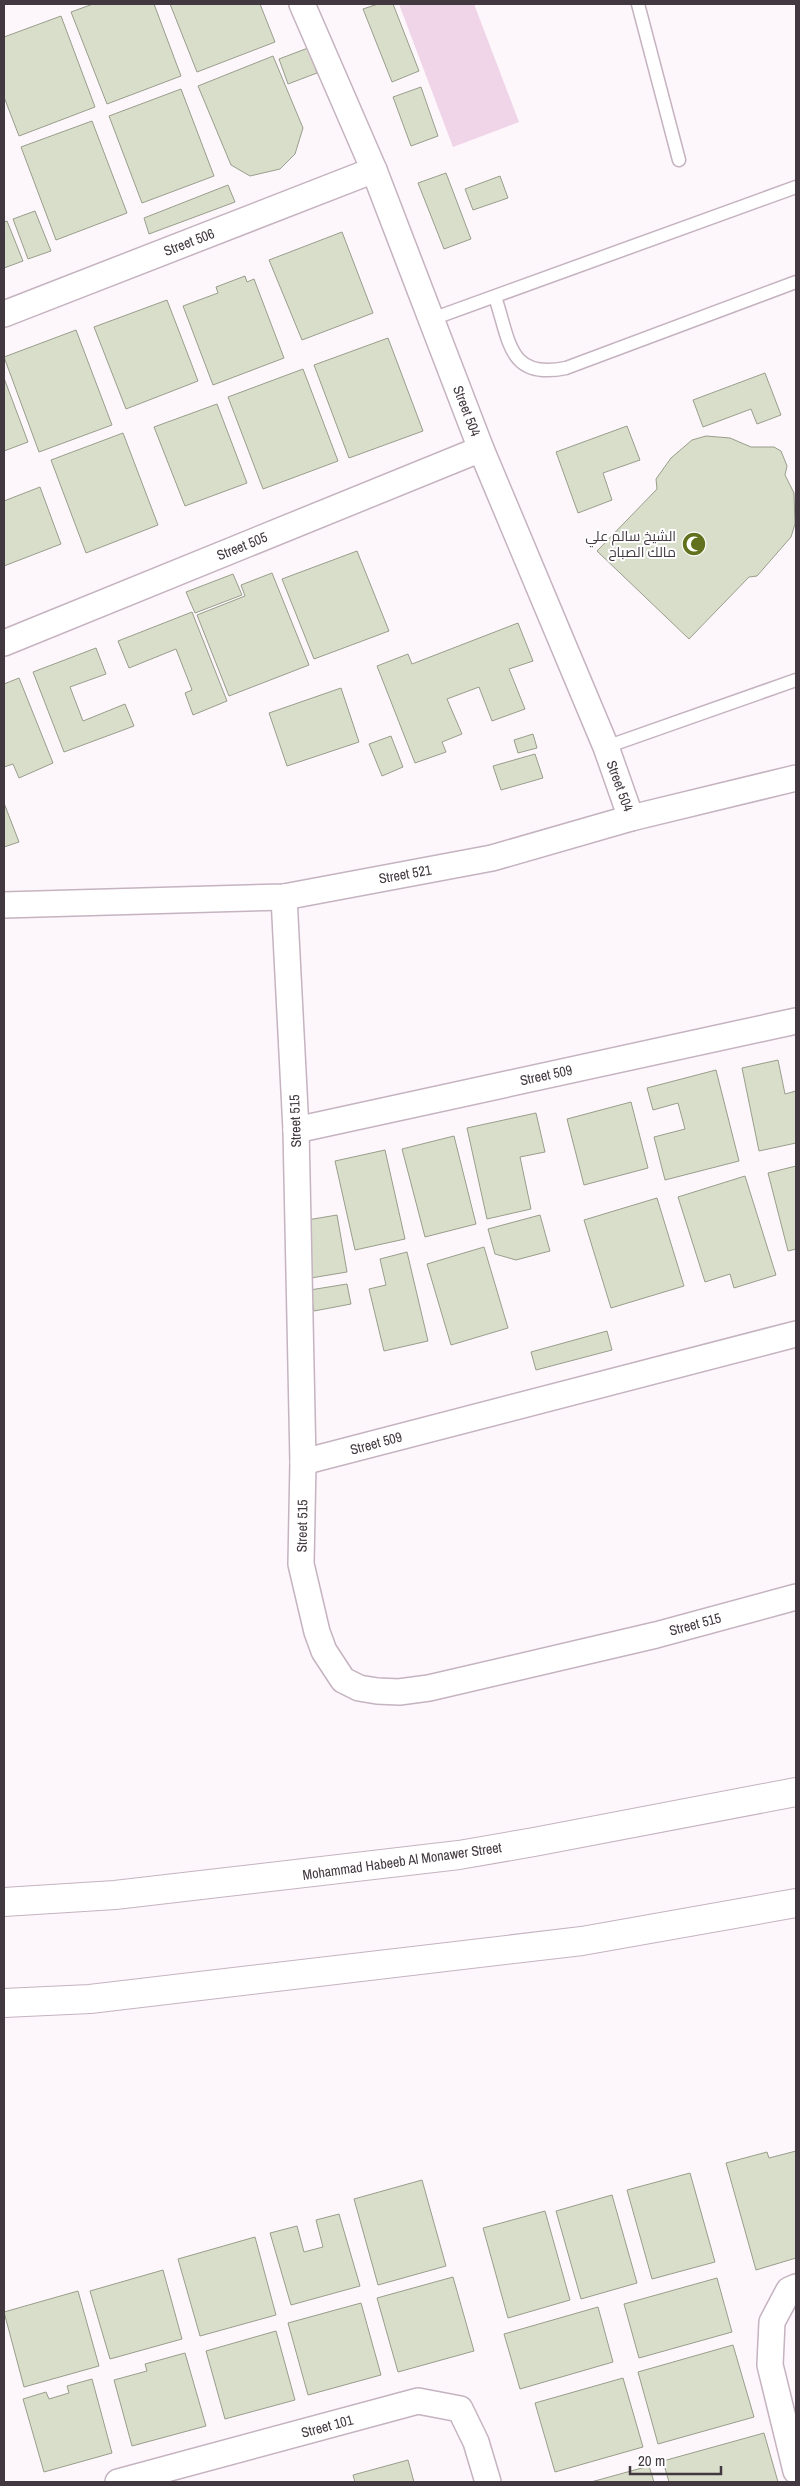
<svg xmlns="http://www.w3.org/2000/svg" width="800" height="2486" font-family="'Archivo Narrow',Cairo,sans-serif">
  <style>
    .green { fill: #f0d4e8 }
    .building { fill: #d9decb; stroke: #999e8c }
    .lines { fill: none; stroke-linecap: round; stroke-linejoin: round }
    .lane-casing { stroke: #c5b3c0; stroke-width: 15 }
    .street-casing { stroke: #c5b3c0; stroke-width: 28 }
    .secondary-casing { stroke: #c5b3c0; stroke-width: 30 }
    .lane { stroke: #fff; stroke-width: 12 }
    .street { stroke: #fff; stroke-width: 25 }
    .secondary { stroke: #fff; stroke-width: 28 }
    .labels { text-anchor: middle; stroke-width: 4; stroke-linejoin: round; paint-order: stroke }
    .street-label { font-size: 14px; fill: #41393f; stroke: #fff }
    .poi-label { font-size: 14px; fill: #41393f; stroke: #fff; text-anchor: end }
  </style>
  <rect width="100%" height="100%" fill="#fdf6fb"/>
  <!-- green -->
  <polygon class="green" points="399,4 474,4 519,122 453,147"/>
  <!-- building -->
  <g class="building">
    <polygon points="93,4 154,4 181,76 107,104 71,12"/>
    <polygon points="170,4 260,4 275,42 197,72"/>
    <polygon points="378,4 393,4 419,71 392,82 363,9"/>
    <polygon points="61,16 95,107 19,136 4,97 4,37"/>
    <polygon points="308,48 317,73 288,84 279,59"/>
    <polygon points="273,56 303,128 295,154 280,169 250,176 231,165 198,86"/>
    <polygon points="421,87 438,136 411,146 393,97"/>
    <polygon points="181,89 214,176 142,203 109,116"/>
    <polygon points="92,121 127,213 56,240 21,147"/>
    <polygon points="446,173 471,239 444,249 418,183"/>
    <polygon points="500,176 508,198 473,210 465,189"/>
    <polygon points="228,185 235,202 149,234 144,218"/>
    <polygon points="35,211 51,251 28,259 13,219"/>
    <polygon points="7,221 23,261 4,268 4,222"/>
    <polygon points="342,232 373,313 302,340 269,260"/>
    <polygon points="245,276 247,282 254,279 284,358 213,385 183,306 218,293 216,287"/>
    <polygon points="167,300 198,381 126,409 94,327"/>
    <polygon points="76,330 112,425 39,452 4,357"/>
    <polygon points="388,338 423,431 349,458 314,365"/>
    <polygon points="303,369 338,461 263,489 228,397"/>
    <polygon points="765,373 781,415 757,424 751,409 703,427 693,400"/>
    <polygon points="4,378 28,442 4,451"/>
    <polygon points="217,404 247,483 185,506 154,427"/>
    <polygon points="627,426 640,460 603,473 612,500 578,513 556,452"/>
    <polygon points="123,433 158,525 86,553 51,460"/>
    <polygon points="706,436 730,438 751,447 774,447 781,451 787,466 785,475 794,493 795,524 791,537 757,576 749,577 689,639 597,551 657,489 656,479 671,458 692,440"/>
    <polygon points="40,487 61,544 4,566 4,501"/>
    <polygon points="357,551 389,631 314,659 282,579"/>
    <polygon points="272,573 309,665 229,696 197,615 245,596 241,585"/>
    <polygon points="233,574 242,595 195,613 186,592"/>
    <polygon points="192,612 227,701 193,715 185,693 192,690 176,649 129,668 118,641"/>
    <polygon points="518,623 533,661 509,669 525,709 492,721 479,687 447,699 462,734 442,742 446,752 415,763 377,666 408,654 412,664"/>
    <polygon points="96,648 106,674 70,687 83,721 125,704 134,726 64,752 33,672"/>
    <polygon points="19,678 53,763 19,778 13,764 4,767 4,684"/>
    <polygon points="341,688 359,742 287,766 269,713"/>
    <polygon points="533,734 537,748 518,753 514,740"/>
    <polygon points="391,736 403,767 382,776 369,744"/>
    <polygon points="535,754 543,778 501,790 493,766"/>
    <polygon points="4,803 19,842 4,847"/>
    <polygon points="778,1060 785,1094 796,1091 796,1143 759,1151 742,1068"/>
    <polygon points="716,1070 739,1161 665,1180 654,1137 685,1129 678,1103 653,1110 647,1088"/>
    <polygon points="631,1102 648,1168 584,1185 567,1119"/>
    <polygon points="536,1113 545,1152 520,1157 531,1209 487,1219 467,1128"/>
    <polygon points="454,1136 476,1224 425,1237 402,1149"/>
    <polygon points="385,1150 405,1239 355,1250 335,1161"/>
    <polygon points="796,1166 796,1249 788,1251 768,1173"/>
    <polygon points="745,1176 776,1275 734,1288 730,1274 705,1282 678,1197"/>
    <polygon points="657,1198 684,1286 611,1308 584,1220"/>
    <polygon points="337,1215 347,1272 311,1278 301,1221"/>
    <polygon points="540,1215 550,1251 516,1260 495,1254 488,1229"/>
    <polygon points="484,1247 508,1328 451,1345 427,1264"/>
    <polygon points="407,1252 428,1341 384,1351 369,1289 386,1285 380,1259"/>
    <polygon points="347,1284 351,1304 314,1311 310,1290"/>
    <polygon points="607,1331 612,1350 536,1370 531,1352"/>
    <polygon points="796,2151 796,2258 756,2270 726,2163 767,2152 769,2158"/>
    <polygon points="690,2173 715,2262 652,2279 627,2190"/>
    <polygon points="422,2180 446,2266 378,2285 354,2199"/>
    <polygon points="612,2195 637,2283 581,2299 556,2211"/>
    <polygon points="545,2211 570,2300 508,2318 483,2228"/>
    <polygon points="339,2214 360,2286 291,2305 270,2233 297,2226 304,2252 323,2247 316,2220"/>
    <polygon points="255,2237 276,2315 200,2336 178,2259"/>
    <polygon points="163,2270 182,2339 110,2359 90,2291"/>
    <polygon points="453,2277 474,2351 398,2372 377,2298"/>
    <polygon points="717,2278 732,2332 639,2358 624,2304"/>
    <polygon points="78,2291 99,2366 24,2387 4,2312"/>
    <polygon points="361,2303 381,2375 308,2395 288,2323"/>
    <polygon points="598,2307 613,2362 520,2389 504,2334"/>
    <polygon points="276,2331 295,2400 225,2419 206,2351"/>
    <polygon points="733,2345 754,2417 658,2444 638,2372"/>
    <polygon points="185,2353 206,2426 132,2446 114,2380 147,2371 145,2364"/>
    <polygon points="623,2378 643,2447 555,2472 535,2403"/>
    <polygon points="92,2379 112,2453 44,2472 23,2399 46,2392 49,2399 69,2393 67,2386"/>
    <polygon points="764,2433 778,2482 669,2482 663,2461"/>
    <polygon points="408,2460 414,2482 355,2482 353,2475"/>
    <polygon points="649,2466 654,2482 591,2482"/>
  </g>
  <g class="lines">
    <!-- lane casing -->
    <g class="lane-casing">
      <g id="lane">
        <polyline points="638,4 679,160"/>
        <path d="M495,297C510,341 508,380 566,368L796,282"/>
        <polyline points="432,319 796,187"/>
        <polyline points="606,747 796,680"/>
      </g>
    </g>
    <!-- street casing -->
    <g class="street-casing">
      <g id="street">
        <polyline points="302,4 374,170 481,449 606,747 631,818"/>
        <polyline points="4,314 374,170"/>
        <polyline points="4,643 481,449"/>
        <polyline points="284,897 296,1130 303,1462 301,1564 317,1632 324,1651 343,1680 359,1688 377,1691 399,1692 429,1688 656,1635 796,1597"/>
        <polyline points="4,905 284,897 492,858 631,818 796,778"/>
        <polyline points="296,1130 796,1021"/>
        <polyline points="303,1462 796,1334"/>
        <polyline points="796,2287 789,2290 772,2322 770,2365 796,2471"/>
        <polyline points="118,2482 418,2401 460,2409 476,2442 488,2482"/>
      </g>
    </g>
    <!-- secondary casing -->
    <g class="secondary-casing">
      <g id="secondary">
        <polyline points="4,1902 115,1895 459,1855 534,1842 796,1792"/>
        <polyline points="4,2003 90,1999 582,1941 796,1903"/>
      </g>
    </g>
    <!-- lane -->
    <use href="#lane" class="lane"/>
    <!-- street -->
    <use href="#street" class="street"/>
    <!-- secondary -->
    <use href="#secondary" class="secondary"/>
  </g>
  <!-- icons -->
  <defs>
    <g id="mosque-disc" transform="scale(1.25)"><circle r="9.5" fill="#62711d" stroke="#fff"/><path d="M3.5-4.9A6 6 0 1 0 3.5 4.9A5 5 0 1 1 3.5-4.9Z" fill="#fff"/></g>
  </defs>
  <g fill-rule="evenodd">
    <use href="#mosque-disc" x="694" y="544"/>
  </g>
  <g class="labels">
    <!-- street labels -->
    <g class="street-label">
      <text transform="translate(189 242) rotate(-21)" y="5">Street 506</text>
      <text transform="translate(467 411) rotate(69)" y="5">Street 504</text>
      <text transform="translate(242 546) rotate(-22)" y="5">Street 505</text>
      <text transform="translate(620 786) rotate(70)" y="5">Street 504</text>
      <text transform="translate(405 874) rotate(-10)" y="5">Street 521</text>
      <text transform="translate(546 1075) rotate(-12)" y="5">Street 509</text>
      <text transform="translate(295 1121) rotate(-92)" y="5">Street 515</text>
      <text transform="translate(376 1443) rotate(-15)" y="5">Street 509</text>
      <text transform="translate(302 1526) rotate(-89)" y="5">Street 515</text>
      <text transform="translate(695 1624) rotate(-15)" y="5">Street 515</text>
      <text transform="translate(402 1861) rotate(-8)" y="5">Mohammad Habeeb Al Monawer Street</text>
      <text transform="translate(327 2426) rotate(-15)" y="5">Street 101</text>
    </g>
    <!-- poi labels -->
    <g class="poi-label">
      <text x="676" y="541">الشيخ سالم علي<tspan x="676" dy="16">مالك الصباح</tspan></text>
    </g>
  </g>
  <!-- border -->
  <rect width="800" height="2486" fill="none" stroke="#41393f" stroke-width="10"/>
  <!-- scale -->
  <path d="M630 2466v8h91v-8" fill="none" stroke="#41393f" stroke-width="2.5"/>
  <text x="638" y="2466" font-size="15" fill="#41393f" stroke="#ffffff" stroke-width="4" paint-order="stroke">20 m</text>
</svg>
